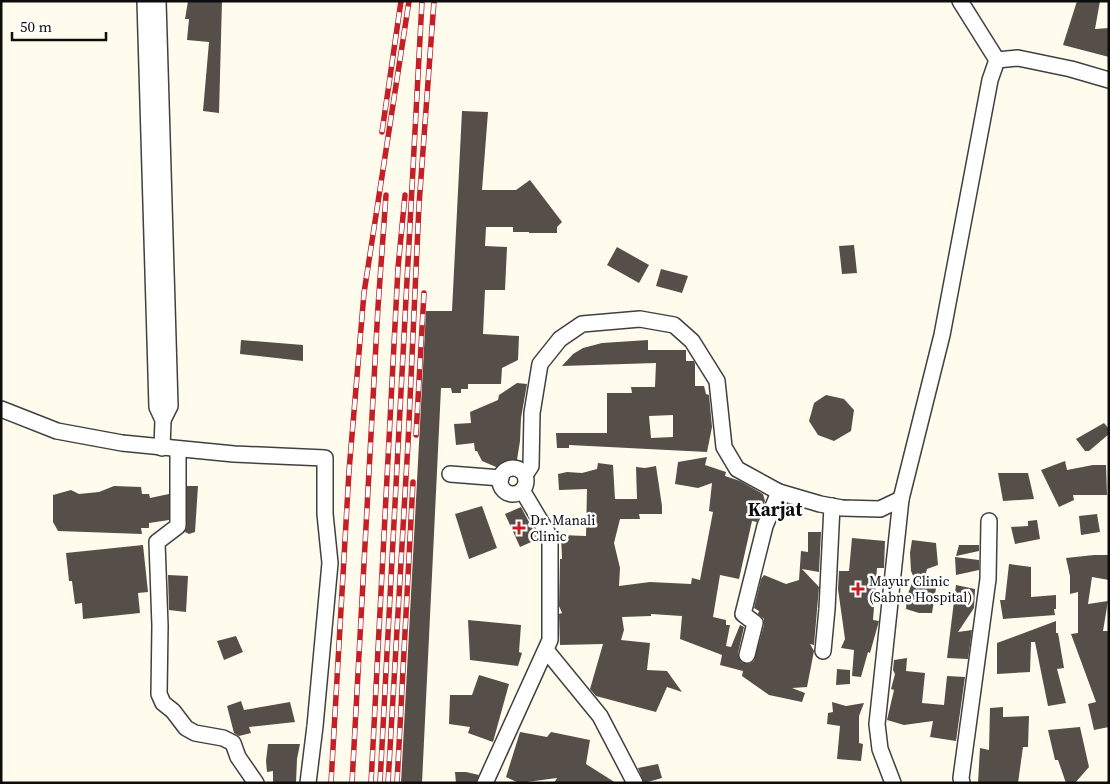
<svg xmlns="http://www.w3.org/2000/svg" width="1110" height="784" font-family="'Source Serif 4',serif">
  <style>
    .building { fill: #564e49; fill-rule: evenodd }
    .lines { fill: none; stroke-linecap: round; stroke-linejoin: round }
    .minor-casing { stroke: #404040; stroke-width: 18 }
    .minor { stroke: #fff; stroke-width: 15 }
    .rail-casing { stroke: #c41e26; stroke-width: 5.5 }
    .rail { stroke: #fff; stroke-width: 4; stroke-dasharray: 11; stroke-linecap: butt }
    .poi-dot { fill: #c41e26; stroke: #fff; stroke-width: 2 }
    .labels { text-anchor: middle; stroke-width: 5; stroke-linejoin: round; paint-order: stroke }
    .poi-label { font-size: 14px; fill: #0d0d0d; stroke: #fff; text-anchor: start }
    .district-label { font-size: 19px; font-weight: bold; fill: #0d0d0d; stroke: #fff }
  </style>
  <rect width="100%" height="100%" fill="#fffced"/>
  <!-- building -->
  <g class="building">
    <polygon points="188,1 222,1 219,113 203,111 209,42 187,40 189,19 185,19"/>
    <polygon points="1077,1 1100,1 1095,29 1109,28 1109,57 1063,45"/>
    <polygon points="462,111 488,112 482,190 516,190 530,180 562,222 557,227 557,233 529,233 529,232 513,232 513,227 486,227 485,246 507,247 505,290 485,290 483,334 519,336 518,360 502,368 501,384 468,384 468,389 461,389 461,393 452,393 451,388 441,388 422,783 401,783 426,311 452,311"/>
    <polygon points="854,245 857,273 842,274 839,246"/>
    <polygon points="617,247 649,265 639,283 607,265"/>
    <polygon points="661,269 688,276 682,293 656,286"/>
    <polygon points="241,340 303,345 303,361 240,354"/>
    <path d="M648,340V350H686V361H694L695,364V386H704L706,394L709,395L712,427L707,452L569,445V448H557L556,433H607V393H632L631,387H655L656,363L562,366L573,354L583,348L602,343ZM673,415V437L651,438L649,416Z"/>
    <polygon points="517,383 527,384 521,418 520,441 516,466 496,467 482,461 477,451 475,451 474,443 456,445 454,424 471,423 470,412 498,400 499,395"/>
    <polygon points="826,395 844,399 854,410 851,431 834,441 818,435 809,421 814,403"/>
    <polygon points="1104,423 1109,429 1109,434 1089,451 1085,451 1076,439"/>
    <polygon points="707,457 705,465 726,472 725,476 740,481 763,494 765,501 757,522 752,521 739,579 720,575 713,617 726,620 726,625 730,625 726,646 731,647 740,625 744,627 738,653 741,662 749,664 754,661 764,625 764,619 758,614 759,611 754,608 761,579 764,575 786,584 799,580 801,551 808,552 808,532 821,532 819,572 802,569 819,587 814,645 810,644 814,651 807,687 792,688 805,693 802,702 769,695 742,676 743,671 720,665 722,655 680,639 682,616 651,614 651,616 622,617 624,630 621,640 650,643 647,670 667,671 682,692 667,687 656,712 596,696 590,689 603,644 560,645 559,614 562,613 559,606 560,559 562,559 561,535 586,536 587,489 559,490 558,474 567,472 582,473 597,469 598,463 613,465 615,499 637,499 636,467 645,468 656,466 662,506 662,514 639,514 640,519 620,519 614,543 620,568 619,586 650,582 691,584 692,578 700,580 713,512 709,511 712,483 698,488 675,484 678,462"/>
    <polygon points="1065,461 1067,470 1093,465 1106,465 1107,495 1073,495 1074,500 1059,507 1041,470"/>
    <polygon points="998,473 1028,473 1034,499 1003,501"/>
    <polygon points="114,486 141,487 142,494 149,494 150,498 169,494 169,520 149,523 149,528 141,528 142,534 58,531 53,522 53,495 71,490 79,494 99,492"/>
    <polygon points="187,486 198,486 195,532 189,534 185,532 187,526"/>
    <polygon points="482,506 497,548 469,559 455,514"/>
    <polygon points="521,507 538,539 520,547 505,514"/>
    <polygon points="1097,514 1100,532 1081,535 1079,516"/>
    <polygon points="1037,520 1040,539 1015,544 1011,527 1028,526 1028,521"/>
    <polygon points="852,538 885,541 884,568 877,568 873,620 879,621 870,653 868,652 861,677 852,676 854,650 841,648 845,639 838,589 839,571 849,571"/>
    <polygon points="912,540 936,543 938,565 927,569 923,584 936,588 932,613 919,613 906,609 907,596 914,578 911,571 910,553"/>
    <polygon points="143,545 148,592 138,593 140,613 83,619 82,603 75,604 72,581 69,581 66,553"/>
    <polygon points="959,545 979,545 979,551 956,556"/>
    <polygon points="1094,555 1109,555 1109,580 1092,577 1088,604 1108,601 1103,631 1109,631 1109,727 1094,730 1088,704 1096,702 1071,634 1078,633 1078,592 1070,594 1070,576 1066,558"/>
    <polygon points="955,557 979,560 979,570 956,575"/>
    <polygon points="1009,564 1031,567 1031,597 1056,595 1056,609 1054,609 1055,615 1003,619 1000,600 1005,600"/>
    <polygon points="168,575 188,576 186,612 169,610"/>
    <polygon points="956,585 975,589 974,608 958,632 972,630 968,659 947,658"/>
    <polygon points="468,620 521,625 519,652 522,653 518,666 470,660"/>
    <polygon points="1056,621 1056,633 1058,633 1064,668 1057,669 1066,703 1048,706 1035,642 1031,642 1030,672 997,674 997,643"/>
    <polygon points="236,636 243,652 224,660 217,641"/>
    <polygon points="907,658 906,671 925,673 922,703 944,705 947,676 965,677 956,741 930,737 933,721 904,725 887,720 894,690 891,689 895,674 893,670 894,660"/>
    <polygon points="837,669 850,670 850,684 836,685"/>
    <polygon points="479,675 509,684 493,742 468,733 470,727 449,724 450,695 472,695"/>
    <polygon points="241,701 244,710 290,702 295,722 249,727 251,733 239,736 234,733 227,706"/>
    <polygon points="832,702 846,706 864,703 859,716 859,743 863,744 861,761 837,759 840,726 827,724 828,713 833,712"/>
    <polygon points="1003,707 1003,717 1029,716 1028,747 1023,747 1018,783 978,783 980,748 989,750 990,708"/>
    <polygon points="1080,727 1089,767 1075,783 1066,783 1058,760 1055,760 1048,730"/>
    <polygon points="520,732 547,737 551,732 590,740 586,764 616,783 554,783 557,778 519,783 506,777"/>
    <polygon points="268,744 300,744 297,759 296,783 273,783 273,771 267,772 266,761"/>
    <polygon points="658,764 662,778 644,783 638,768"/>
    <polygon points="455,772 466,772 479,775 476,783 456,783"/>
  </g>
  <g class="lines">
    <!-- minor casing -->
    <g class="minor-casing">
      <g id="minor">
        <polyline points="145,1 157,407 163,420 162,448"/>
        <polyline points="158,1 170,406 163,420"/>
        <polyline points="960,1 997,60"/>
        <polyline points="1,409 57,431 122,443 234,454 325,458 325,514 330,563 315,726 308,783"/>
        <polyline points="178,449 178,526 157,542 160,626 159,694 163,703 173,711 186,728 195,733 223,738 233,743 238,757 256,783"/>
        <circle cx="513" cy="481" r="13"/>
        <polyline points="450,474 501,478"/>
        <polyline points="525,475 531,466 532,413 540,364 560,339 582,324 640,319 674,325 692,341 717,381 724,447 737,469 779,492 820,504 842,508 880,509 901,499"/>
        <polyline points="546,650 600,716 635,783"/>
        <polyline points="823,651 827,609 832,506"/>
        <polyline points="747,655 755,623 743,614 765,526 779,492"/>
        <polyline points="485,783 550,640 550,537 522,490"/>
        <polyline points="893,783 880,749 877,724 901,499 942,335 990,80 997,60 1018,58 1071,69 1109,80"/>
        <polyline points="962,783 961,778 988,579 989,521"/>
      </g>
    </g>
    <!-- minor -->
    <use href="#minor" class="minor"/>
    <!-- rail casing -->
    <g class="rail-casing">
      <g id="rail">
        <polyline points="382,132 401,1"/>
        <polyline points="416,435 424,293"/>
        <polyline points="331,783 349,471 364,293 409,1"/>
        <polyline points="352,783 378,307 386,195"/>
        <polyline points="371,783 398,268 405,195"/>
        <polyline points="380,783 422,1"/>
        <polyline points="388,783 408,443 419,205 434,1"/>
        <polyline points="397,783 413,482"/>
      </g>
    </g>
    <!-- rail -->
    <use href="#rail" class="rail"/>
  </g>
  <!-- markers -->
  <g class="poi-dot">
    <path d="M516.5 520.5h5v5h5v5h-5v5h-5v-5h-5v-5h5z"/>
    <path d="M855.5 581.5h5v5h5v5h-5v5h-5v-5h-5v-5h5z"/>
  </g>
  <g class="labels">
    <!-- poi labels -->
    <g class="poi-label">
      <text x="530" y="525">Dr. Manali<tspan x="530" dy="16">Clinic</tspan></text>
      <text x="869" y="586">Mayur Clinic<tspan x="869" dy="16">(Sabne Hospital)</tspan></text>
    </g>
    <!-- district labels -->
    <g class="district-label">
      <text x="775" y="516">Karjat</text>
    </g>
  </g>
  <!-- border -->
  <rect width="1110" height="784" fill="none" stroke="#0d0d0d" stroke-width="5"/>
  <!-- scale -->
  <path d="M12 32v8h94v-8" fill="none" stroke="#0d0d0d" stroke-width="2.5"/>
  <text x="20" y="32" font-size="15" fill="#0d0d0d" stroke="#ffffff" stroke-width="4" paint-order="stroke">50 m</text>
</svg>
